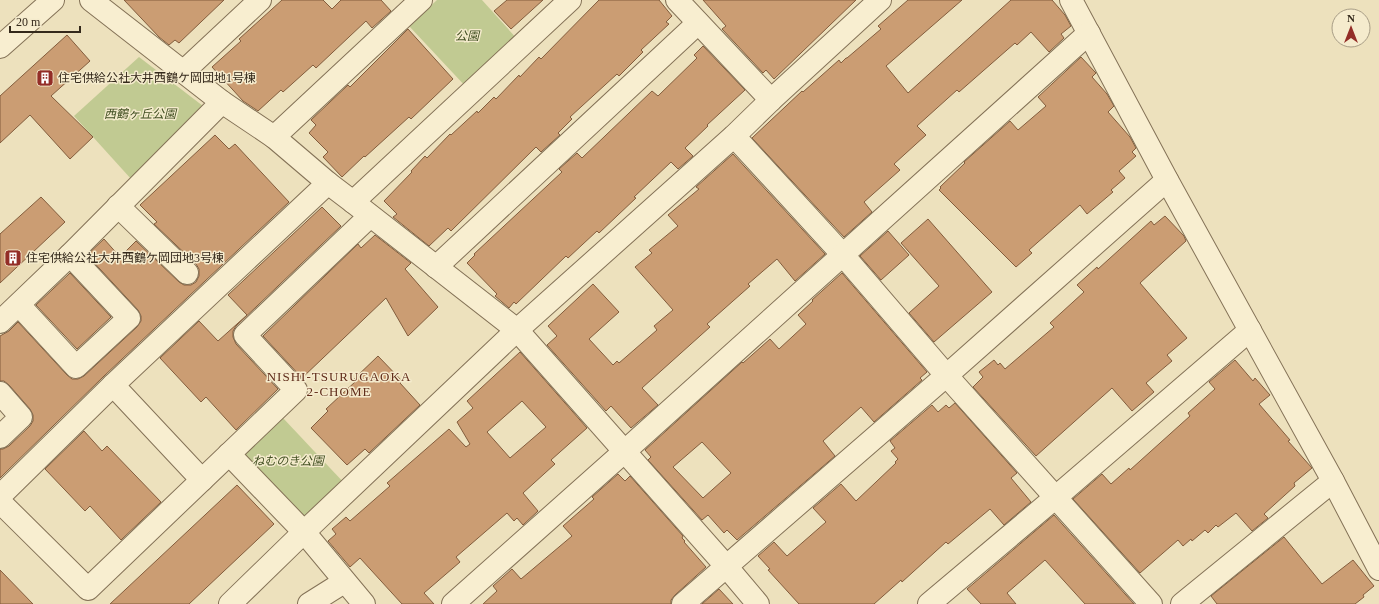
<svg xmlns="http://www.w3.org/2000/svg" width="1379" height="604" font-family="'Times New Roman','Noto Sans JP',serif">
  <style>
    .green { fill: #c1ca92 }
    .building { fill: #cb9d73; stroke: #835d3d; fill-rule: evenodd }
    .lines { fill: none; stroke-linecap: round; stroke-linejoin: round }
    .minor-casing { stroke: #847257; stroke-width: 24 }
    .minor { stroke: #f8eed0; stroke-width: 22 }
    .labels { text-anchor: middle; stroke-width: 3; stroke-linejoin: round; paint-order: stroke }
    .park-label { font-size: 12px; font-style: italic; fill: #425022; stroke: #f5ebcd }
    .poi-label { font-size: 12px; fill: #34291b; stroke: #f5ebcd; text-anchor: start }
    .neighbourhood-label { font-size: 13px; letter-spacing: 1px; fill: #602d1b; stroke: #f5ebcd }
  </style>
  <rect width="100%" height="100%" fill="#ede1bd"/>
  <!-- green -->
  <g class="green">
    <polygon points="437,0 482,0 518,40 468,89 409,26"/>
    <polygon points="139,57 203,106 203,113 132,180 74,116"/>
    <polygon points="283,418 346,485 319,511 304,517 244,454"/>
  </g>
  <!-- building -->
  <g class="building">
    <polygon points="124,0 224,0 179,43 175,40 169,45 159,37"/>
    <polygon points="282,0 323,0 332,9 341,0 381,0 391,11 372,28 366,21 316,68 313,65 283,92 281,90 258,111 243,101 212,67 241,41 239,39"/>
    <polygon points="507,0 543,0 511,29 494,11"/>
    <polygon points="599,0 659,0 672,16 666,22 669,24 641,50 643,52 619,76 617,74 570,117 572,119 558,133 560,135 541,152 536,147 451,231 448,228 429,246 393,217 397,214 384,201 412,172 411,171 425,156 427,158 450,134 451,135 477,111 478,113 494,97 496,99 519,75 520,77 539,57 541,59"/>
    <polygon points="703,0 856,0 774,79 766,70 763,73 722,29 726,26"/>
    <polygon points="908,0 962,0 886,66 908,93 1011,0 1052,0 1065,15 1071,26 1061,34 1064,38 1049,52 1031,32 1017,45 1015,43 959,92 957,90 917,126 926,135 894,164 900,170 864,202 872,212 844,237 752,138 802,91 803,92 839,60 841,63 846,58 847,58 881,29 878,26"/>
    <polygon points="408,29 453,79 411,119 409,117 365,157 364,156 342,177 323,157 328,152 309,133 316,125 311,120 348,85 350,87"/>
    <polygon points="67,35 90,61 51,96 93,137 70,159 30,115 0,143 0,96"/>
    <polygon points="703,46 745,90 707,125 708,126 685,148 693,156 678,169 671,162 634,197 636,198 599,233 597,231 568,258 566,256 516,304 514,302 509,308 495,296 497,294 467,263 475,255 474,254 562,172 559,169 577,153 582,158 652,91 658,96 697,58 694,55"/>
    <polygon points="1081,57 1095,72 1096,73 1092,77 1107,94 1114,106 1108,112 1130,137 1136,148 1132,152 1136,156 1119,171 1125,178 1111,190 1113,192 1087,214 1080,205 1029,250 1032,253 1016,267 939,190 941,188 940,187 965,163 964,162 1010,121 1018,130 1046,106 1038,97"/>
    <polygon points="215,135 229,149 235,144 289,202 104,376 0,478 0,449 3,449 9,446 30,426 33,421 33,415 30,409 9,385 4,381 0,381 0,336 9,331 18,322 67,375 72,379 78,379 84,376 137,327 141,321 141,316 138,310 87,255 104,239 120,257 136,241 179,282 184,285 191,285 196,282 199,276 199,269 196,264 154,224 157,222 140,205"/>
    <polygon points="733,154 825,254 795,281 777,259 748,284 750,286 707,324 710,327 642,388 658,405 631,428 611,406 606,411 547,345 557,336 548,326 593,284 619,312 589,339 613,365 617,361 619,363 657,330 654,326 673,310 635,267 652,253 649,250 678,226 668,215 699,189 696,187"/>
    <polygon points="41,197 65,222 0,283 0,234"/>
    <polygon points="322,207 341,226 236,326 233,331 233,337 236,344 278,389 236,430 206,397 201,402 160,358 199,321 218,341 247,315 228,295"/>
    <polygon points="1165,216 1184,236 1186,241 1140,283 1187,338 1167,355 1172,361 1146,383 1154,392 1132,411 1112,388 1036,456 973,387 983,377 979,372 994,360 998,365 1000,363 1005,369 1054,327 1050,323 1084,292 1077,285 1097,267 1098,269 1151,221 1154,225"/>
    <polygon points="928,219 992,292 934,342 909,313 939,286 901,243"/>
    <polygon points="888,231 909,255 881,280 860,256"/>
    <polygon points="375,235 411,263 405,269 438,307 408,336 386,298 302,378 263,336 358,244 361,248"/>
    <polygon points="70,273 111,317 77,349 36,305"/>
    <path d="M842,273L927,372L920,378L922,380L874,422L861,407L823,441L835,456L737,540L727,530L724,533L708,515L702,520L648,460L651,457L645,450L742,362L743,363L770,339L779,349L806,324L798,315L813,301L812,300ZM702,442L731,473L703,498L673,467Z"/>
    <path d="M520,352L587,428L551,460L555,464L523,493L538,511L523,525L517,518L514,521L507,513L456,557L460,562L424,593L434,604H402L360,558L350,567L328,541L336,534L332,529L346,517L350,521L390,486L387,483L449,429L466,447L470,444L457,422L473,408L467,401ZM522,401L546,427L510,458L487,432Z"/>
    <polygon points="378,356 402,381 400,383 420,405 369,453 365,449 347,465 311,428 328,411 326,409 356,381 354,379"/>
    <polygon points="1235,360 1253,381 1255,378 1270,395 1259,404 1290,440 1288,441 1312,468 1294,483 1295,486 1264,514 1268,518 1252,531 1236,513 1218,527 1216,525 1208,533 1205,530 1192,541 1191,539 1183,546 1178,540 1140,573 1073,499 1102,474 1111,484 1129,468 1130,470 1190,416 1188,413 1215,389 1209,382"/>
    <polygon points="955,403 1017,473 1011,478 1031,502 1004,525 990,509 948,544 946,542 902,582 901,580 874,604 799,604 768,570 770,569 758,556 774,542 787,556 826,522 813,508 841,484 856,501 896,463 895,462 898,459 891,451 895,448 890,441 932,405 938,412 946,405 949,408"/>
    <polygon points="84,431 102,451 107,446 161,502 121,540 90,506 85,511 45,469"/>
    <polygon points="618,474 625,481 630,476 683,536 682,538 685,541 684,542 706,567 675,595 671,600 671,604 483,604 497,591 493,586 512,569 521,579 572,536 563,526 594,499 592,497"/>
    <polygon points="237,485 274,524 189,604 110,604"/>
    <polygon points="1054,515 1134,604 1085,604 1045,560 1007,593 1016,604 981,604 967,589"/>
    <polygon points="1284,537 1322,584 1353,560 1374,586 1363,595 1364,597 1355,604 1217,604 1211,596"/>
    <polygon points="0,570 33,604 0,604"/>
    <polygon points="719,589 733,604 702,604"/>
  </g>
  <g class="lines">
    <!-- minor casing -->
    <g class="minor-casing">
      <g id="minor">
        <polyline points="91,0 222,102 274,137 328,183 353,202 517,330 726,566 758,604"/>
        <polyline points="677,0 771,100"/>
        <polyline points="1071,0 1167,180 1333,481 1379,569"/>
        <polyline points="0,47 53,0"/>
        <polyline points="183,72 260,0"/>
        <polyline points="734,136 843,255 946,375 1151,604"/>
        <polyline points="274,137 421,0"/>
        <polyline points="353,202 570,0"/>
        <polyline points="118,206 187,273"/>
        <polyline points="436,267 698,23"/>
        <polyline points="19,305 76,367 129,318 70,255"/>
        <polyline points="0,322 70,255 222,102"/>
        <polyline points="113,385 202,480"/>
        <polyline points="0,393 21,417 0,437"/>
        <polyline points="229,454 304,532 364,604"/>
        <polyline points="0,496 113,385 328,183"/>
        <polyline points="0,502 88,589 296,390 245,335 370,216"/>
        <polyline points="230,604 304,532 517,330 734,136 771,100 880,0"/>
        <polyline points="309,604 344,582"/>
        <polyline points="453,604 625,451 1089,33"/>
        <polyline points="683,604 955,368 1167,180"/>
        <polyline points="929,604 1056,497 1250,330"/>
        <polyline points="1182,604 1333,481"/>
      </g>
    </g>
    <!-- minor -->
    <use href="#minor" class="minor"/>
  </g>
  <!-- icons -->
  <defs>
    <g id="building-square" transform="scale(0.9)"><rect x="-9" y="-9" width="18" height="18" rx="4" fill="#932d27" stroke="#f5ebcd"/><path d="M-4-6H4V6H1V3H-1V6H-4ZM-2.5-4.3h1.7v1.8h-1.7ZM.8-4.3h1.7v1.8H.8ZM-2.5-1h1.7V.8h-1.7ZM.8-1h1.7V.8H.8Z" fill="#fff"/></g>
  </defs>
  <g fill-rule="evenodd">
    <use href="#building-square" x="45" y="78"/>
    <use href="#building-square" x="13" y="258"/>
  </g>
  <g class="labels">
    <!-- park labels -->
    <g class="park-label">
      <text x="467" y="40">公園</text>
      <text x="140" y="118">西鶴ヶ丘公園</text>
      <text x="288" y="465">ねむのき公園</text>
    </g>
    <!-- poi labels -->
    <g class="poi-label">
      <text x="58" y="82">住宅供給公社大井西鶴ケ岡団地1号棟</text>
      <text x="26" y="262">住宅供給公社大井西鶴ケ岡団地3号棟</text>
    </g>
    <!-- neighbourhood labels -->
    <g class="neighbourhood-label">
      <text x="339" y="381">NISHI-TSURUGAOKA<tspan x="339" dy="15">2-CHOME</tspan></text>
    </g>
  </g>
  <!-- north arrow -->
  <g transform="translate(1351 28)"><circle r="19" fill="#f5ebcd" stroke="#a89d86"/>
  <path d="M0-3L7 15L0 10L-7 15Z" fill="#932d27"/>
  <text y="-6" font-size="11" font-weight="bold" text-anchor="middle" fill="#34291b">N</text>
  </g>
  <!-- scale -->
  <path d="M10 26v6h70v-6" fill="none" stroke="#34291b" stroke-width="2"/>
  <text x="16" y="26" font-size="12" fill="#34291b" stroke="#f5ebcd" stroke-width="3" paint-order="stroke">20 m</text>
</svg>
